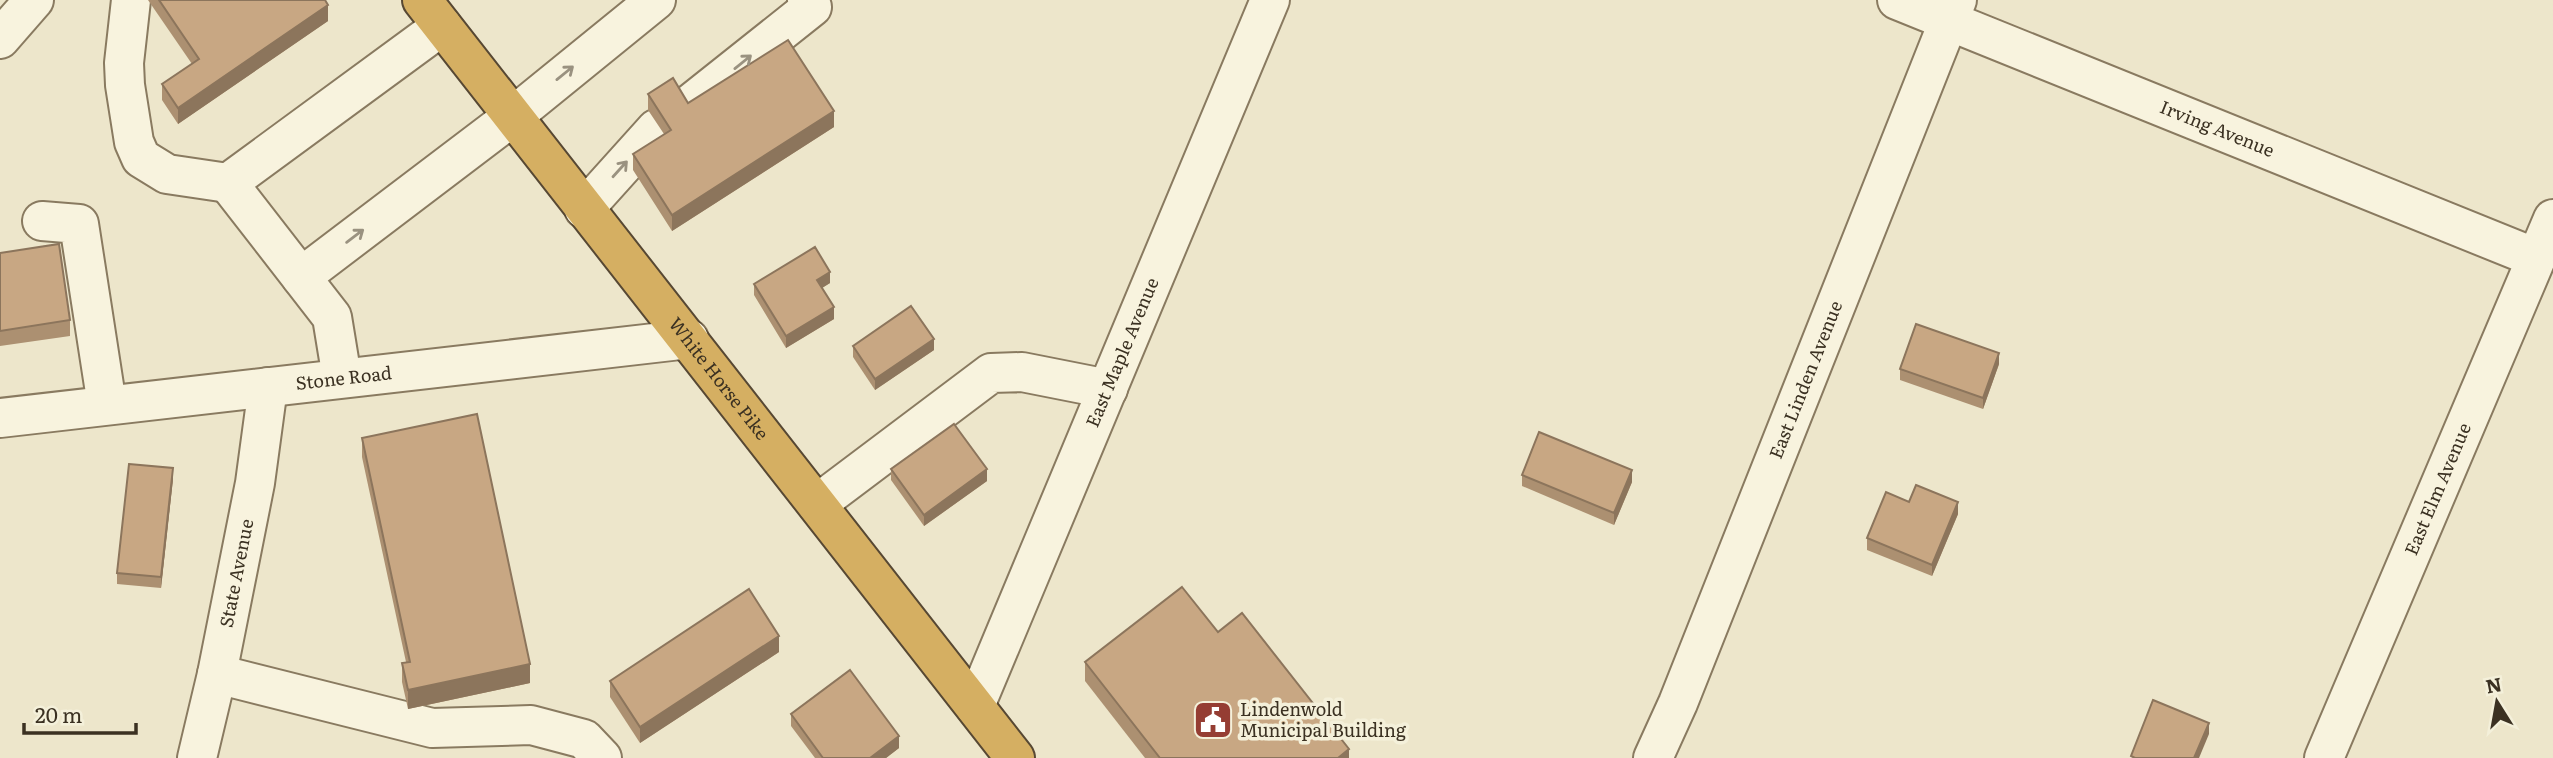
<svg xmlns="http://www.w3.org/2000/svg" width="2553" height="758" font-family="Literata,serif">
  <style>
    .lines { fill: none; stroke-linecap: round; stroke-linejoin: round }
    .minor-casing { stroke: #897a60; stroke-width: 42 }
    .highway-casing { stroke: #574833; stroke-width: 42 }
    .minor { stroke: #f8f3de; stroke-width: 38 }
    .highway { stroke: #d5af62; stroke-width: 38 }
    .wall { fill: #ac9071 }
    .shaded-wall { fill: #8c755c }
    .building { fill: #c8a783; stroke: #8c755c; stroke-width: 2 }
    .oneway { stroke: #9a9280 }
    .labels { text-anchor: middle; stroke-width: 7; stroke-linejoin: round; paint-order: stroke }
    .street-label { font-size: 18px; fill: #3b3122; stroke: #f4f0da }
    .poi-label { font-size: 18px; fill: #3b3122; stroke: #f4f0da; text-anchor: start }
  </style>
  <rect width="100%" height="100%" fill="#ede6cb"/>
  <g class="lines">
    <!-- minor casing -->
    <g class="minor-casing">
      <g id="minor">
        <polyline points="131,0 124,63 125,85 134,142 141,158 167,174 228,183 442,26"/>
        <path id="s1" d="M1897,0L2536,258"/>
        <polyline points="0,39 34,0"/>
        <polyline points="690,104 812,7 807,0"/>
        <polyline points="228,183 332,317 342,378"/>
        <polyline points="584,209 656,129"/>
        <polyline points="42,221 79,224 107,405"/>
        <polyline points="301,277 512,117 656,0"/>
        <path id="s2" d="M0,418L689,339"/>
        <polyline points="817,504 991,373 1022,372 1108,389"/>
        <polyline points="217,674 432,728 531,725 584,739 602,758"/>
        <path id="s3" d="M975,706L1270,0"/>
        <path id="s4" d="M197,758L217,674L255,483L268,387"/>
        <path id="s5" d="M1653,758L1678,703L1957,0"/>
        <path id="s6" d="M2324,758L2553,219"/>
      </g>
    </g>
    <!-- highway casing -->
    <g class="highway-casing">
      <g id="highway">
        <path id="s7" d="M422,0L1015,758"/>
      </g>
    </g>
    <!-- minor -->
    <use href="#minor" class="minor"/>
    <!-- highway -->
    <use href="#highway" class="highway"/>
  </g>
  <!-- wall -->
  <g class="wall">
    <polygon points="148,0 325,0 328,21 178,124 162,100 162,84 192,64"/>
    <polygon points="648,94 688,103 834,127 672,231 633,170 633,154 664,134 648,110"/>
    <polygon points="0,253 70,320 70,336 0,346"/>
    <polygon points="830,283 822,288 834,319 786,348 754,295 754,284"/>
    <polygon points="853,346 934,350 875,390 853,357"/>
    <polygon points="1999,364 1983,409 1900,380 1900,369"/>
    <polygon points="362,438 530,683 408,709 402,682 402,663 406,662 362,457"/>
    <polygon points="891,469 987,481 924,526 891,480"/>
    <polygon points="1522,475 1632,482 1614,525 1522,486"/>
    <polygon points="173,479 161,588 117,584 117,573"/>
    <polygon points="1909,502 1958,514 1932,576 1867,550 1867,538"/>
    <polygon points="1218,632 1349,758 1145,758 1085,681 1085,662"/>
    <polygon points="779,652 640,743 610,697 610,681"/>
    <polygon points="791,714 899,748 886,758 815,758 791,726"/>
  </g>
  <!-- shaded-wall -->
  <g class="shaded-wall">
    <polygon points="328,5 328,21 178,124 178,108"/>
    <polygon points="834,111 834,127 672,231 672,215"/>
    <polygon points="830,272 830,283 817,291 817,280"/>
    <polygon points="834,307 834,319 786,348 786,336"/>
    <polygon points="934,339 934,350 875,390 875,379"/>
    <polygon points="1999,353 1999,364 1983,409 1983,398"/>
    <polygon points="173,468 173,479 161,588 161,577"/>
    <polygon points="987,469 987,481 924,526 924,515"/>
    <polygon points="1632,470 1632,482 1614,525 1614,513"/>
    <polygon points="1958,502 1958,514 1932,576 1932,565"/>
    <polygon points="779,636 779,652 640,743 640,727"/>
    <polygon points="530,664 530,683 408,709 408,690"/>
    <polygon points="2209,723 2209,734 2199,758 2194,758"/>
    <polygon points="899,736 899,748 886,758 870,758"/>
    <polygon points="1349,749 1349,758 1338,758"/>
  </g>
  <!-- building -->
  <g class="building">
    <polygon points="159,0 325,0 328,5 178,108 162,84 199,59"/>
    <polygon points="788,40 834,111 672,215 633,154 671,130 648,94 673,78 688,103"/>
    <polygon points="59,244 70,320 0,331 0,253"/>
    <polygon points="815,247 830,272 817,280 834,307 786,336 754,284"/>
    <polygon points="911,306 934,339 875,379 853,346"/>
    <polygon points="1916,324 1999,353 1983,398 1900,369"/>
    <polygon points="477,414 530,664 408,690 402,663 410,662 362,438"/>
    <polygon points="954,424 987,469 924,515 891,469"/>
    <polygon points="1539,432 1632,470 1614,513 1522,475"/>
    <polygon points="129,464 173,468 161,577 117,573"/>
    <polygon points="1916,485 1958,502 1932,565 1867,538 1886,492 1909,502"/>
    <polygon points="1182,587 1218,632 1242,613 1349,749 1338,758 1160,758 1085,662"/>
    <polygon points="749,589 779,636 640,727 610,681"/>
    <polygon points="850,670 899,736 870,758 823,758 791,714"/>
    <polygon points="2153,700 2209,723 2194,758 2135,758 2131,756"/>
  </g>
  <!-- one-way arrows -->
  <defs><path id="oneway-shaft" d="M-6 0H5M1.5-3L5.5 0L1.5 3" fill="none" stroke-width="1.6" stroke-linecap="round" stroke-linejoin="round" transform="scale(1.75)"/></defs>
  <g class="oneway">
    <use href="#oneway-shaft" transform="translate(743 62) rotate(-39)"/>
    <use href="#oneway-shaft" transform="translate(565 73) rotate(-39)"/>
    <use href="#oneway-shaft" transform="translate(620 169) rotate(-48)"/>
    <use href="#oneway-shaft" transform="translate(355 236) rotate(-37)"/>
  </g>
  <!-- icons -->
  <defs>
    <g id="civic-square" transform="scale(2.0125)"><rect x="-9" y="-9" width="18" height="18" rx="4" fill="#953d33" stroke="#f4f0da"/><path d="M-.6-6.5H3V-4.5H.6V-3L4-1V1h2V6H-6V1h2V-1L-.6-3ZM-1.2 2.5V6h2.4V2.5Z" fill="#fff"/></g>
  </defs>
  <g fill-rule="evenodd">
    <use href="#civic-square" x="1213" y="720"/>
  </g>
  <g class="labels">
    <!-- street labels -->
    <g class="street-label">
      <text dy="6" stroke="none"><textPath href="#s1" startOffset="345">Irving Avenue</textPath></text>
      <text dy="6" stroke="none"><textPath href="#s3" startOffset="383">East Maple Avenue</textPath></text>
      <text dy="6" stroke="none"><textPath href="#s2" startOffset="346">Stone Road</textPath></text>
      <text dy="6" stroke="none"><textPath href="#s7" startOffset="481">White Horse Pike</textPath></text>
      <text dy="6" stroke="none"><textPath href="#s5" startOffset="408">East Linden Avenue</textPath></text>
      <text dy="6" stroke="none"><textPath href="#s6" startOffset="292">East Elm Avenue</textPath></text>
      <text dy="6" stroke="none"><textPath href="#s4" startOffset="189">State Avenue</textPath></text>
    </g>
    <!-- poi labels -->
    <g class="poi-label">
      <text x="1240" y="716">Lindenwold<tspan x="1240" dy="21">Municipal Building</tspan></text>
    </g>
  </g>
  <!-- north arrow -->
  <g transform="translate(2497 702) rotate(349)" stroke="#f4f0da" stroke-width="5" paint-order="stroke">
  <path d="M0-5L12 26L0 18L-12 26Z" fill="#3b3122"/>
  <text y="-10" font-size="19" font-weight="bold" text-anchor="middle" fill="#3b3122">N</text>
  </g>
  <!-- scale -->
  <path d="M24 723v10h112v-10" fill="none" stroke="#3b3122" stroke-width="3.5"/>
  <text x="35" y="723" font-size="21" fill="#3b3122" stroke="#f4f0da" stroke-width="5" paint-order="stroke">20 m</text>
</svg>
